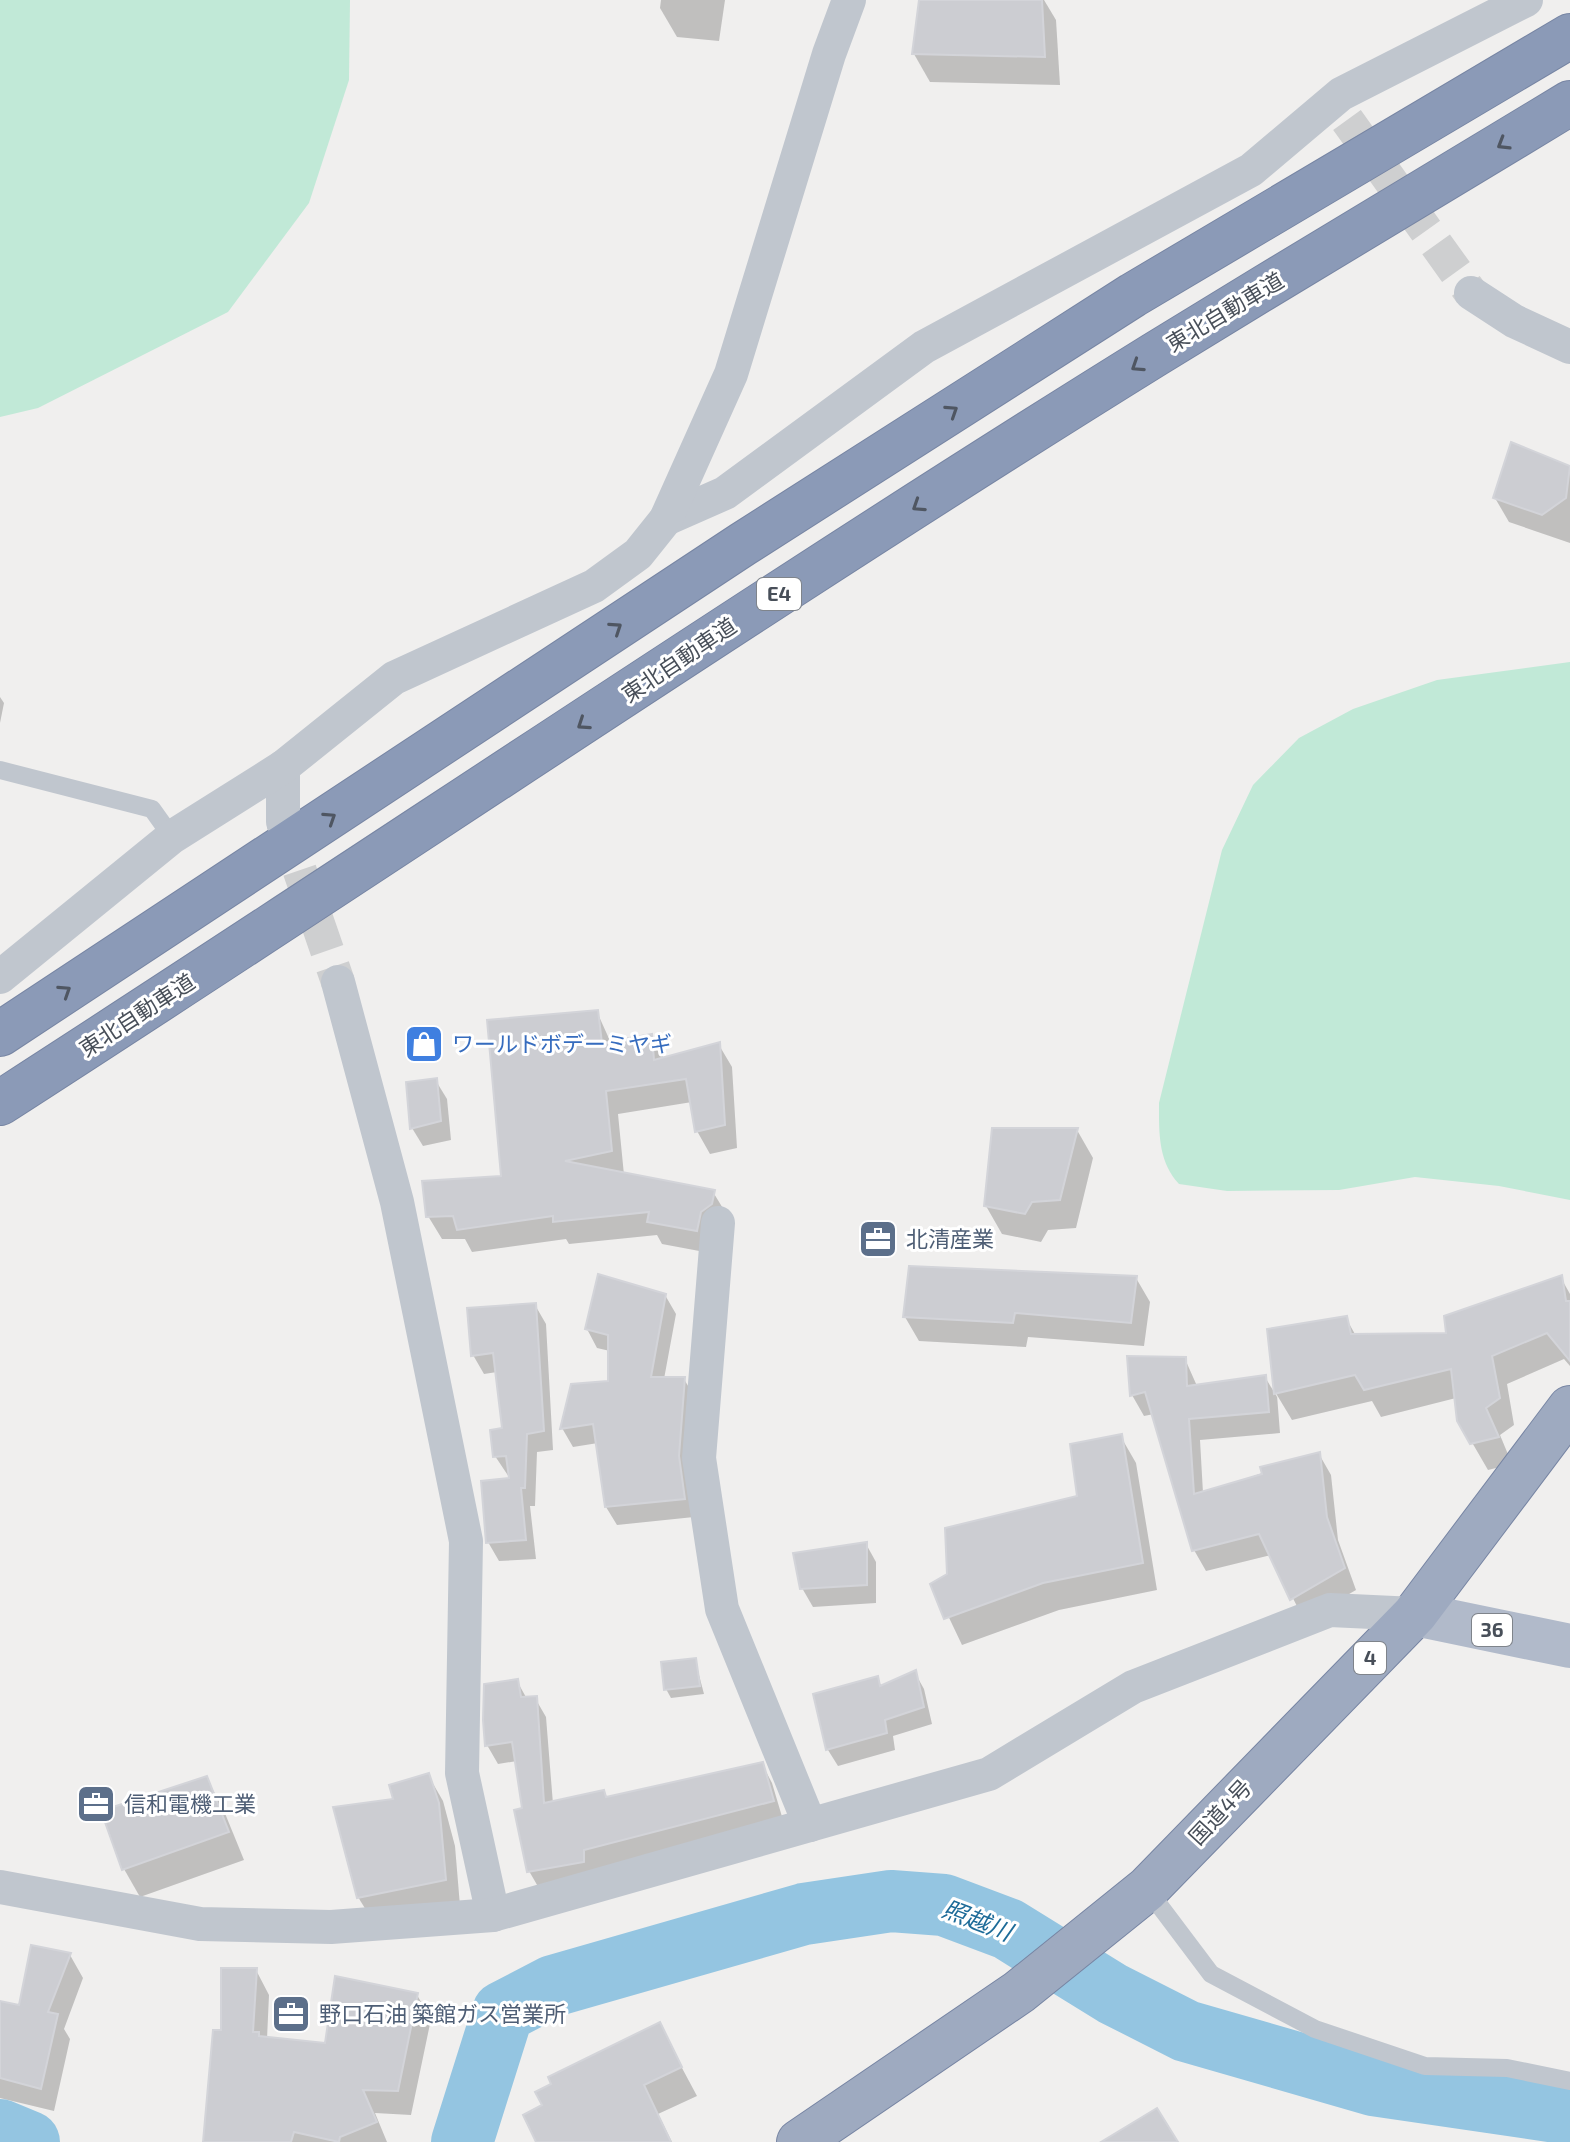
<svg xmlns="http://www.w3.org/2000/svg" width="1570" height="2142" font-family="'Exo 2','Noto Sans JP',sans-serif">
  <style>
    .green { fill: #c1e9d7 }
    .shadow { fill: #0003 }
    .lines { fill: none; stroke-linecap: round; stroke-linejoin: round }
    .river { stroke: #94c5e1; stroke-width: 62 }
    .building { fill: #cccdd2; stroke: #d3d4d9; stroke-width: 2 }
    .minor-tunnel { stroke: #cecfd0; stroke-width: 34; stroke-dasharray: 34 17; stroke-linecap: butt }
    .trunk-casing { stroke: #7785a3; stroke-width: 46 }
    .motorway-casing { stroke: #7785a3; stroke-width: 46 }
    .service { stroke: #c0c6ce; stroke-width: 18 }
    .minor { stroke: #c0c6ce; stroke-width: 34 }
    .primary { stroke: #b1baca; stroke-width: 44 }
    .trunk { stroke: #9eaac0; stroke-width: 44 }
    .motorway { stroke: #8b9ab7; stroke-width: 44 }
    .oneway { stroke: #4f5662 }
    .labels { text-anchor: middle; stroke-width: 6; stroke-linejoin: round; paint-order: stroke }
    .shield { fill: #fff; stroke: #7f848b; stroke-width: 2 }
    .shield-label { font-size: 20px; font-weight: bold; fill: #484f59 }
    .street-label { font-size: 22px; fill: #484f59; stroke: #fff }
    .shop-label { font-size: 22px; fill: #366cbe; stroke: #fff; text-anchor: start }
    .service-label { font-size: 22px; fill: #4e5e75; stroke: #fff; text-anchor: start }
    .water-label { font-size: 24px; font-style: italic; fill: #1d6b98; stroke: #fff }
  </style>
  <rect width="100%" height="100%" fill="#f0efee"/>
  <!-- green -->
  <g class="green">
    <polygon points="0,0 350,0 349,80 309,203 228,312 38,408 0,417"/>
    <path d="M1570,662V1200L1499,1186L1415,1177L1339,1190L1227,1191L1179,1184C1158,1161 1159,1133 1159,1103L1222,850L1253,785L1299,738L1353,709L1437,680Z"/>
  </g>
  <!-- shadow -->
  <g class="shadow">
    <polygon points="661,0 725,0 719,41 677,37 660,8"/>
    <polygon points="921,0 1044,0 1056,20 1060,85 930,82 914,54"/>
    <polygon points="1512,444 1570,468 1570,543 1509,522 1495,498"/>
    <polygon points="0,697 4,703 0,723"/>
    <polygon points="597,1012 611,1043 651,1037 665,1060 719,1045 732,1067 737,1148 710,1154 697,1131 692,1102 618,1114 624,1175 713,1192 727,1215 710,1253 662,1244 657,1235 569,1244 566,1239 472,1252 465,1239 442,1239 428,1216 503,1178"/>
    <polygon points="436,1081 447,1099 451,1140 423,1146 412,1128"/>
    <polygon points="1077,1130 1093,1158 1076,1228 1048,1230 1041,1242 1002,1234 986,1206"/>
    <polygon points="1136,1278 1150,1302 1144,1346 1028,1337 1026,1347 919,1341 905,1317"/>
    <polygon points="1561,1278 1570,1294 1570,1366 1564,1359 1507,1384 1514,1425 1500,1435 1512,1464 1488,1470 1459,1420 1456,1398 1381,1417 1372,1401 1292,1420 1277,1395 1280,1433 1200,1440 1203,1493 1319,1454 1331,1475 1338,1540 1356,1590 1304,1620 1271,1555 1206,1571 1194,1550 1154,1414 1144,1416 1132,1395 1185,1359 1197,1386 1265,1377 1277,1397 1269,1331 1346,1318 1356,1336 1449,1335"/>
    <polygon points="665,1295 676,1314 664,1379 684,1379 695,1398 694,1517 617,1525 606,1507 598,1443 573,1447 562,1428 610,1382 610,1351 597,1348 587,1329"/>
    <polygon points="535,1305 546,1324 553,1450 537,1452 535,1506 530,1506 536,1559 499,1561 488,1542 511,1480 495,1456 504,1429 497,1372 484,1374 473,1355"/>
    <polygon points="1121,1437 1136,1463 1157,1590 1059,1610 962,1645 933,1584 1079,1498"/>
    <polygon points="866,1544 876,1562 876,1603 813,1607 802,1588"/>
    <polygon points="695,1660 704,1694 671,1698 666,1689"/>
    <polygon points="915,1673 924,1689 932,1724 893,1736 895,1750 838,1766 828,1750 816,1695 877,1678 882,1687"/>
    <polygon points="517,1681 527,1699 535,1698 546,1717 553,1804 607,1799 762,1764 772,1783 783,1820 540,1890 529,1871 517,1761 498,1764 487,1745"/>
    <polygon points="428,1775 443,1801 455,1846 460,1906 374,1923 358,1897 395,1800"/>
    <polygon points="206,1778 222,1806 244,1860 140,1897 124,1869"/>
    <polygon points="70,1955 83,1978 64,2029 70,2039 54,2111 0,2098 0,2003 21,2008"/>
    <polygon points="256,1970 269,1995 267,2039 326,2046 417,1995 431,2019 411,2115 375,2113 387,2142 205,2142 223,2032"/>
    <polygon points="659,2025 697,2096 658,2114 672,2142 538,2142 545,2106"/>
  </g>
  <g class="lines">
    <!-- river -->
    <g class="river">
      <polyline points="0,2130 29,2142"/>
      <polyline points="462,2142 503,2012 553,1986 804,1914 891,1901 944,1905 1008,1929 1113,1994 1186,2031 1373,2085 1570,2114"/>
    </g>
  </g>
  <!-- building -->
  <g class="building">
    <polygon points="919,0 1042,0 1045,57 912,54"/>
    <polygon points="1511,442 1570,466 1566,498 1542,515 1493,498"/>
    <polygon points="598,1010 602,1043 652,1034 654,1060 720,1042 725,1125 695,1132 686,1079 606,1091 612,1151 565,1161 715,1190 712,1204 701,1212 697,1231 647,1222 649,1212 553,1222 553,1216 457,1230 453,1216 426,1217 422,1181 501,1176 487,1020"/>
    <polygon points="437,1078 441,1121 410,1129 406,1082"/>
    <polygon points="992,1128 1078,1128 1060,1200 1032,1202 1025,1214 984,1206"/>
    <polygon points="909,1266 1137,1276 1131,1323 1015,1313 1013,1323 903,1317"/>
    <polygon points="598,1274 666,1294 651,1377 685,1377 679,1456 685,1499 605,1507 593,1424 560,1429 571,1384 608,1381 608,1335 585,1329"/>
    <polygon points="1562,1275 1566,1301 1570,1301 1570,1361 1547,1333 1492,1356 1500,1398 1486,1408 1499,1437 1470,1444 1457,1421 1451,1369 1364,1390 1355,1375 1274,1394 1267,1329 1347,1316 1351,1334 1446,1333 1444,1316"/>
    <polygon points="536,1303 544,1431 527,1434 525,1488 521,1488 526,1540 486,1543 481,1481 509,1478 506,1456 493,1457 490,1430 502,1428 493,1353 471,1356 467,1308"/>
    <polygon points="1127,1356 1186,1357 1187,1386 1266,1375 1269,1412 1189,1419 1194,1494 1262,1474 1260,1467 1320,1452 1327,1517 1345,1568 1290,1600 1259,1534 1192,1551 1145,1392 1130,1396"/>
    <polygon points="1122,1434 1143,1563 1043,1583 944,1619 930,1584 947,1574 945,1528 1077,1496 1070,1444"/>
    <polygon points="867,1542 867,1585 800,1589 793,1553"/>
    <polygon points="696,1658 700,1686 664,1690 661,1662"/>
    <polygon points="916,1670 924,1707 885,1720 887,1733 826,1750 813,1694 878,1676 880,1686"/>
    <polygon points="518,1679 521,1697 537,1696 544,1803 604,1790 606,1797 763,1762 774,1801 584,1850 584,1862 527,1872 514,1810 522,1808 512,1742 485,1746 483,1720 484,1684"/>
    <polygon points="429,1773 439,1803 446,1880 357,1898 333,1807 393,1799 389,1785"/>
    <polygon points="207,1776 229,1832 122,1870 101,1811"/>
    <polygon points="31,1945 71,1953 48,2012 58,2014 41,2089 0,2078 0,2001 19,2005"/>
    <polygon points="221,1968 257,1968 253,2032 259,2032 259,2036 325,2043 335,1976 418,1993 398,2091 363,2090 377,2122 340,2137 339,2142 294,2132 291,2142 203,2142 213,2030 221,2030"/>
    <polygon points="660,2022 682,2067 644,2085 671,2142 536,2142 523,2115 542,2105 535,2092 551,2084 548,2077"/>
    <polygon points="1157,2108 1178,2142 1101,2142"/>
  </g>
  <g class="lines">
    <!-- minor-tunnel -->
    <g class="minor-tunnel">
      <polyline points="1347,120 1471,293"/>
      <polyline points="283,822 338,982"/>
    </g>
    <!-- trunk casing -->
    <g class="trunk-casing">
      <polyline id="trunk" points="799,2142 1019,1992 1147,1889 1415,1614 1570,1408"/>
    </g>
    <!-- motorway casing -->
    <g class="motorway-casing">
      <g id="motorway">
        <polyline points="0,1034 743,544 1133,295 1570,36"/>
        <path d="M0,1103C385,855 764,597 1154,355C1292,270 1431,187 1570,103"/>
      </g>
    </g>
    <!-- service -->
    <g class="service">
      <polyline points="0,770 152,809 172,837"/>
      <polyline points="1147,1889 1211,1974 1315,2029 1425,2066 1507,2068 1570,2081"/>
    </g>
    <!-- minor -->
    <g class="minor">
      <polyline points="1471,293 1514,321 1570,347"/>
      <polyline points="666,519 725,493 924,347 1251,170 1341,94 1526,0"/>
      <polyline points="283,767 283,822"/>
      <polyline points="0,977 172,837 283,767 394,678 594,586 638,554 666,519 731,374 829,54 849,0"/>
      <polyline points="338,982 397,1202 466,1541 462,1773 493,1915"/>
      <polyline points="718,1223 699,1458 722,1609 810,1825"/>
      <polyline points="0,1887 200,1924 331,1927 493,1915 989,1774 1133,1687 1330,1610 1415,1614"/>
    </g>
    <!-- primary -->
    <polyline class="primary" points="1415,1614 1570,1646"/>
    <!-- trunk -->
    <use href="#trunk" class="trunk"/>
    <!-- motorway -->
    <use href="#motorway" class="motorway"/>
  </g>
  <!-- one-way arrows -->
  <defs><path id="oneway-chevron" d="M-2-3.5L2.5 0L-2 3.5" fill="none" stroke-width="1.6" stroke-linecap="round" stroke-linejoin="round" transform="scale(2)"/></defs>
  <g class="oneway">
    <use href="#oneway-chevron" transform="translate(1503 144) rotate(149)"/>
    <use href="#oneway-chevron" transform="translate(1137 366) rotate(147)"/>
    <use href="#oneway-chevron" transform="translate(952 411) rotate(-33)"/>
    <use href="#oneway-chevron" transform="translate(918 506) rotate(147)"/>
    <use href="#oneway-chevron" transform="translate(616 628) rotate(-34)"/>
    <use href="#oneway-chevron" transform="translate(583 724) rotate(146)"/>
    <use href="#oneway-chevron" transform="translate(330 818) rotate(-33)"/>
    <use href="#oneway-chevron" transform="translate(65 991) rotate(-33)"/>
  </g>
  <!-- icons -->
  <defs>
    <g id="shop-square" transform="scale(2)"><rect x="-9" y="-9" width="18" height="18" rx="4" fill="#3f7fe0" stroke="#fff"/><path d="M-5-2.5h2.3a2.7 3.5 0 0 1 5.4 0H5L5.5 6h-11ZM-1.5-2.5h3a1.5 2.3 0 0 0-3 0Z" fill="#fff"/></g>
    <g id="office-square" transform="scale(2)"><rect x="-9" y="-9" width="18" height="18" rx="4" fill="#5c6f8a" stroke="#fff"/><path d="M-6-3h4V-5.5h4V-3h4V5H-6ZM-1-4.5V-3h2v-1.5ZM-6 0V1H6V0Z" fill="#fff"/></g>
  </defs>
  <g fill-rule="evenodd">
    <use href="#shop-square" x="424" y="1044"/>
    <use href="#office-square" x="878" y="1239"/>
    <use href="#office-square" x="96" y="1804"/>
    <use href="#office-square" x="291" y="2014"/>
  </g>
  <g class="labels">
    <!-- shield labels -->
    <g class="shield">
      <rect x="757" y="578" width="44" height="32" rx="6"/>
      <rect x="1472" y="1614" width="40" height="32" rx="6"/>
      <rect x="1354" y="1642" width="32" height="32" rx="6"/>
    </g>
    <g class="shield-label">
      <text x="779" y="601">E4</text>
      <text x="1492" y="1637">36</text>
      <text x="1370" y="1665">4</text>
    </g>
    <!-- street labels -->
    <g class="street-label">
      <text transform="translate(1225 312) rotate(-31)" y="8">東北自動車道</text>
      <text transform="translate(679 660) rotate(-34)" y="8">東北自動車道</text>
      <text transform="translate(137 1015) rotate(-33)" y="8">東北自動車道</text>
      <text transform="translate(1220 1812) rotate(-47)" y="8">国道4号</text>
    </g>
    <!-- shop labels -->
    <g class="shop-label">
      <text x="452" y="1052">ワールドボデーミヤギ</text>
    </g>
    <!-- service labels -->
    <g class="service-label">
      <text x="906" y="1247">北清産業</text>
      <text x="124" y="1812">信和電機工業</text>
      <text x="319" y="2022">野口石油 築館ガス営業所</text>
    </g>
    <!-- water labels -->
    <g class="water-label">
      <text transform="translate(977 1921) rotate(21)" y="8">照越川</text>
    </g>
  </g>
</svg>
